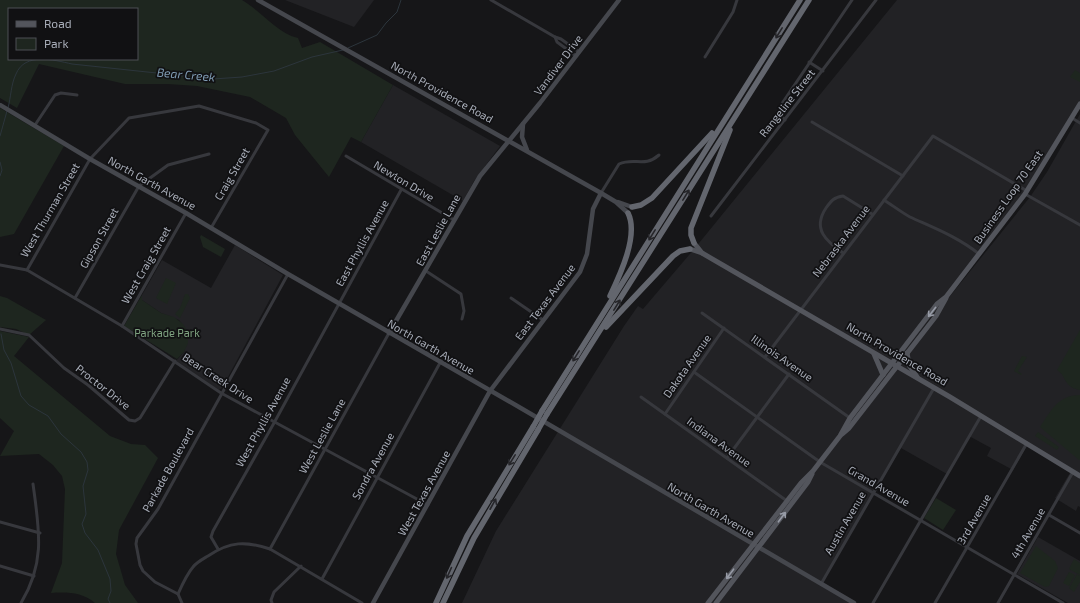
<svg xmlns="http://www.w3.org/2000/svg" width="1080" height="603" font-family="'Exo 2',sans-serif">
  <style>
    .built { fill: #222225 }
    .green { fill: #1e261f; fill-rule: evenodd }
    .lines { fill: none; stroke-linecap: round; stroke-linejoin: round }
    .stream { stroke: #2c353c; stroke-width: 1 }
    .street { stroke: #37383d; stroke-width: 3 }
    .secondary { stroke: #45474d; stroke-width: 4.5 }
    .primary { stroke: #53555c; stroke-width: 5 }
    .highway { stroke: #63666e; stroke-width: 5.5 }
    .highway-bridge { stroke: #63666e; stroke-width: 5.5 }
    .oneway { stroke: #26262a }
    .oneway2 { stroke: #979ba6 }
    .labels { text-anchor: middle; stroke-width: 3.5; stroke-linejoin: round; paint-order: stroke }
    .street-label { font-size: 11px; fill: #a8adb8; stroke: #111113 }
    .park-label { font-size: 11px; fill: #7fa381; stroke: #111113 }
    .water-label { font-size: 12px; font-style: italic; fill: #7f9bb3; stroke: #111113 }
  </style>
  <rect width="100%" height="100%" fill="#161618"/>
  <!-- built -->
  <g class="built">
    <polygon points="285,0 374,0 354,27"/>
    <polygon points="897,0 1080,0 1080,102 1025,193 909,347 1030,197 1047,172 1080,114 1080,507 1078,506 1076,511 1055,498 1071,471 1028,444 1013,470 987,456 991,448 969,436 947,474 901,448 822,583 855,603 462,603 496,531 624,326 638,306 643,309 695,248"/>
    <polygon points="393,85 500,146 474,181 463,201 361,142"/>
    <polygon points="235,245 283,275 222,388 219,390 176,361 184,352 188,332 179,320 161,313 142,300 142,295 162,260 211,288"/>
    <polygon points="1038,537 1080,561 1080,603 1068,603 1017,574"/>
  </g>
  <!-- green -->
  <g class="green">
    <path d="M0,0H242C261,11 277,33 298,38L302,48L320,42L393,85L361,142L351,137L329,177L295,135L286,118L250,97L197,86L168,84H125L39,64L17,108L0,98ZM9,9H137V59H9Z"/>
    <polygon points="1075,70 1080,73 1080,82 1070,77"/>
    <polygon points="0,108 64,146 14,234 0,237"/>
    <polygon points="201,235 225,249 221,257 203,247 200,237"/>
    <polygon points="166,278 176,283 167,304 156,298"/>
    <polygon points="185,294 188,294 190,298 180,318 175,314 180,308"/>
    <polygon points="142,295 142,300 161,313 174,317 183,324 188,332 188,343 184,352 177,359 124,326"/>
    <polygon points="0,296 7,298 46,320 29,335 16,329 0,327"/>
    <path d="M1080,330V390C1063,387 1067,376 1057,370Z"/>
    <path d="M0,331L29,337L14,356L110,436L131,444L145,445L158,458L119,530L116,554L125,585L138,603H95C82,592 67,592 51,593L62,563L65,489L62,476L53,465L39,454L0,456L14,431L0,418Z"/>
    <polygon points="1022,356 1027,357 1018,371 1022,374 1021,375 1014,371"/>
    <path d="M1080,395V459L1079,460L1040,427C1051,411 1058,395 1080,395Z"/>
    <polygon points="1038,432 1059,447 1057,450 1035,436"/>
    <polygon points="936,498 956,510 943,530 924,518"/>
    <polygon points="1036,546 1055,561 1058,568 1049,586 1045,587 1020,573"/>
    <polygon points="1074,559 1080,563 1080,575 1069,569"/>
    <polygon points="1069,572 1075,575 1069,586 1063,583"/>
    <polygon points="1077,574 1080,576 1080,582 1074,592 1069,588"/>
  </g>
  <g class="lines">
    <!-- stream -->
    <g class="stream">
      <polyline points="348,48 377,35 386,23 397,12 401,0"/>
      <path d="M8,108C11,97 11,84 16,74C25,52 54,60 72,64L213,79L242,77L274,71L312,57L343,50"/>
      <polyline points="0,136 7,111"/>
      <polyline points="0,162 2,170 0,176"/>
      <polyline points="1,334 4,350 11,363 21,396 29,405 48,416 61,434 81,452 87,462 88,470 83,486 86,514 82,524 85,533 98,550 110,579 111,591 108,599 110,603"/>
    </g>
    <!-- street -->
    <g class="street">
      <polyline points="491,0 555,37 561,39 579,52"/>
      <polyline points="555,37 557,42 576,56"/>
      <polyline points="705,57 733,12 737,0"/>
      <polyline points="809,62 823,71"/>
      <polyline points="1072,118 1080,123"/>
      <polyline points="785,120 779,113 781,105 852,0"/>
      <polyline points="812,122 903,176"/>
      <polyline points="35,125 55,95 61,93 77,95"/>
      <polyline points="346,156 454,220"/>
      <path d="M601,193L619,164C635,157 644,168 659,155"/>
      <polyline points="1025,194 1080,225"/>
      <path d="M884,200C892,205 901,212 910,217C934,228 958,237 979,254"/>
      <polyline points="711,216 876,0"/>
      <path d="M843,253C826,241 812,229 826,208C831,201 834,197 843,196L872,214"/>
      <polyline points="0,265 27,270 122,326 221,393 428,505"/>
      <polyline points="27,270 90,159 129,118 199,106 256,123 268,130 211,228"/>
      <polyline points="426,271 461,294 464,311 462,319"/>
      <polyline points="75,298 139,186 168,165 209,154"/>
      <polyline points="511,298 543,320"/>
      <polyline points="702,313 850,418"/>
      <polyline points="122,326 186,213"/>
      <polyline points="0,329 29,335 64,368 88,385 129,420 135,421 140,418 175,361"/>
      <polyline points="765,357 933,136 1027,191"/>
      <polyline points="694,372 820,462 1063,603"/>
      <polyline points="641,397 787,501"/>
      <polyline points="665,414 724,328"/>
      <polyline points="727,458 789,374"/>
      <polyline points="1049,515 1080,533"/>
      <polyline points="0,522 40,533"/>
      <polyline points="218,549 211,537 213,531 274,423 401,190"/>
      <polyline points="270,549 389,333"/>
      <polyline points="0,566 34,576"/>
      <polyline points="322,579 441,361"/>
      <polyline points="821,584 934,388"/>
      <polyline points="178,594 155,582 143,571 140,565 136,544 137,538 158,509 288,274"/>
      <path d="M178,594C182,585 187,574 193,567C197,562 203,559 208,556C230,541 246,541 270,549L362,603"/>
      <polyline points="178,594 182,603"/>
      <path d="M21,603C46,562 39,529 33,484"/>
      <polyline points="272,603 271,600 274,592 301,566"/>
      <polyline points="873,603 981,416"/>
      <polyline points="935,603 1027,443"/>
      <polyline points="998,603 1073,472"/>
    </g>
    <!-- secondary -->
    <g class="secondary">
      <polyline points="258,0 601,193 616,202 628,213"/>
      <polyline points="0,105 90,159 186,213 288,274 519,407 854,603"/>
      <polyline points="523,124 522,137 527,150"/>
      <polyline points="618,202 632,207"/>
      <polyline points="389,333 480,176 540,103 619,0"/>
      <polyline points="373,603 490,391 580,272 587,254 593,209 601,193"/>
    </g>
    <!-- primary -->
    <g class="primary">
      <polyline points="694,243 702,253 950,397 1080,476"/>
      <polyline points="690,249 702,253"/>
      <polyline points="907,353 909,365 917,377"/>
      <polyline points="874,354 883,375"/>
      <polyline points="842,434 849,428 936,316 946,298"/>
      <polyline points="708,603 801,483 813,471 840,436 850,418 928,316 937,304 946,297 1025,194 1080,104"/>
      <polyline points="716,603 808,482 812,474"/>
    </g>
    <!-- highway -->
    <g class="highway">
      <polyline points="632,207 641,205 652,198 712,133"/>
      <polyline points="694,243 691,235 691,228 730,130"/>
      <path d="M610,296C620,275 639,235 628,213"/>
      <polyline points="606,327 673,256 680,251 690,249"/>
      <polyline points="542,411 800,0"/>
      <polyline points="547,414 809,0"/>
      <polyline points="436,603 467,536 533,427"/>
      <polyline points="443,603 474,538 538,430"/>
    </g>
    <!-- highway-bridge -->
    <g class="highway-bridge">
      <polyline points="533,427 542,411"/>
      <polyline points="538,430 547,414"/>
    </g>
  </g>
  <!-- one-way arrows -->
  <defs><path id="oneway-shaft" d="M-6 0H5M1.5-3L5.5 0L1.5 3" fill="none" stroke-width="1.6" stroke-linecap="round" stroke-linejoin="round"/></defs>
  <g class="oneway">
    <use href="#oneway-shaft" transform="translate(779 33) rotate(122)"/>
    <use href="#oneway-shaft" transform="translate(686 195) rotate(-58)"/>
    <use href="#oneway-shaft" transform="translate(652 235) rotate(122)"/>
    <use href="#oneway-shaft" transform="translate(617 305) rotate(-58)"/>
    <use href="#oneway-shaft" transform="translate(576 356) rotate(122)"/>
    <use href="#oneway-shaft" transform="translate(512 460) rotate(122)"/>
    <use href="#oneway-shaft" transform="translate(493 504) rotate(-61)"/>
    <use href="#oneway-shaft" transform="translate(449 573) rotate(114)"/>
  </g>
  <g class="oneway2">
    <use href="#oneway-shaft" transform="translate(932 312) rotate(128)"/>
    <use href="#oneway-shaft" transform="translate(782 517) rotate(-53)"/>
    <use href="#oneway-shaft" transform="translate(730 574) rotate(127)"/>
  </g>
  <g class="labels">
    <!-- street labels -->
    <g class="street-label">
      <text transform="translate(558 65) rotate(-53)" y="4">Vandiver Drive</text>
      <text transform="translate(442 92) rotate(29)" y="4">North Providence Road</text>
      <text transform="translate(787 103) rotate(-52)" y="4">Rangeline Street</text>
      <text transform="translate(232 174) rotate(-60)" y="4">Craig Street</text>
      <text transform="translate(404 181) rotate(31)" y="4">Newton Drive</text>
      <text transform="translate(152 183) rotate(29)" y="4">North Garth Avenue</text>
      <text transform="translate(1008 197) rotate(-55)" y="4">Business Loop 70 East</text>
      <text transform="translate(50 210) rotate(-60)" y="4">West Thurman Street</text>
      <text transform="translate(438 230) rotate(-61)" y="4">East Leslie Lane</text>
      <text transform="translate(99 238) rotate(-61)" y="4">Gipson Street</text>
      <text transform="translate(841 241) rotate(-53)" y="4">Nebraska Avenue</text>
      <text transform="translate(362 243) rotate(-61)" y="4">East Phyllis Avenue</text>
      <text transform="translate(146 265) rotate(-60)" y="4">West Craig Street</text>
      <text transform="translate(545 302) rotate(-53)" y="4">East Texas Avenue</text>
      <text transform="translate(431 347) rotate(30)" y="4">North Garth Avenue</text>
      <text transform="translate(897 354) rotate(30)" y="4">North Providence Road</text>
      <text transform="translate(782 358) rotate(35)" y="4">Illinois Avenue</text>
      <text transform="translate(687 366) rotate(-55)" y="4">Dakota Avenue</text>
      <text transform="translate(218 378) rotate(33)" y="4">Bear Creek Drive</text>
      <text transform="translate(103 387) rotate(38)" y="4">Proctor Drive</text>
      <text transform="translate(263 422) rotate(-61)" y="4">West Phyllis Avenue</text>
      <text transform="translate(322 436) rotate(-61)" y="4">West Leslie Lane</text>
      <text transform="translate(719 442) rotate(36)" y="4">Indiana Avenue</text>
      <text transform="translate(373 466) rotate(-61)" y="4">Sondra Avenue</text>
      <text transform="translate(168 470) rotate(-61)" y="4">Parkade Boulevard</text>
      <text transform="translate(879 486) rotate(30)" y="4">Grand Avenue</text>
      <text transform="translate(424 493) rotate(-61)" y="4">West Texas Avenue</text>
      <text transform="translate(711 510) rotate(30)" y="4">North Garth Avenue</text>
      <text transform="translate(974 519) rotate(-60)" y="4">3rd Avenue</text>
      <text transform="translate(845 523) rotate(-60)" y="4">Austin Avenue</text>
      <text transform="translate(1028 533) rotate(-60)" y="4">4th Avenue</text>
    </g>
    <!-- park labels -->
    <g class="park-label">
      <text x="167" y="337">Parkade Park</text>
    </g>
    <!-- water labels -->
    <g class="water-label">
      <text transform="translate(186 75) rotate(5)" y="4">Bear Creek</text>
    </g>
  </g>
  <!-- legend -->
  <rect x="8" y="8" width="130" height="52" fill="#111113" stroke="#4d4f55"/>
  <rect x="16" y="21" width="20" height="6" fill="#53555c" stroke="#4d4f55"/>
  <text x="44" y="28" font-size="12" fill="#a8adb8">Road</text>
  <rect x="16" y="38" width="20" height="12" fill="#1e261f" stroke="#4d4f55"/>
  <text x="44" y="48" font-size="12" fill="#a8adb8">Park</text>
</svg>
